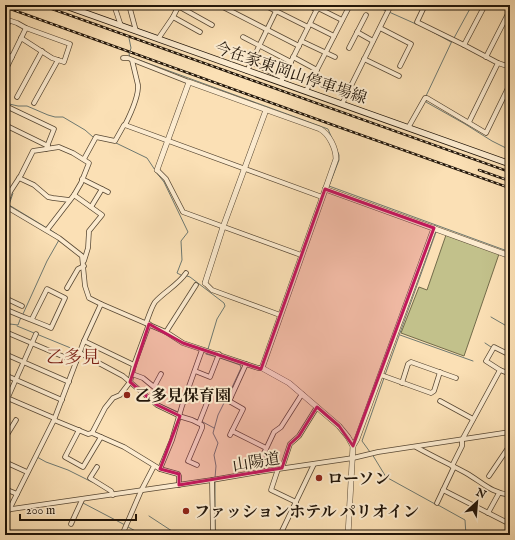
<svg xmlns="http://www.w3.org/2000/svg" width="515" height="540" font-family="'IM FELL English','Noto Serif JP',serif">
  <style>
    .green { fill: #c2c18b; stroke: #726b4a }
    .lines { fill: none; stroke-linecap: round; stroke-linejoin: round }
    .stream { stroke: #6e7971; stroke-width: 1 }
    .minor-casing { stroke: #584834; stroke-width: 5.5 }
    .tertiary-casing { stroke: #584834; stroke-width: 6 }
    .secondary-casing { stroke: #211509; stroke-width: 7 }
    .minor { stroke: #fcebcf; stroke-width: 4 }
    .tertiary { stroke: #fcebcf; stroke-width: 5 }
    .secondary { stroke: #fcebcf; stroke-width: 5.5 }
    .rail-casing { stroke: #211509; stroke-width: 2.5 }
    .rail { stroke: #fcebcf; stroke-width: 1; stroke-dasharray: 3; stroke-linecap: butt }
    .marked { fill: #c2185b; fill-opacity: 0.2; stroke: #c2185b; stroke-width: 3; stroke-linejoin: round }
    .poi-dot { fill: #8f2418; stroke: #fcebcf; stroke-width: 1.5 }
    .labels { text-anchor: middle; stroke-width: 4; stroke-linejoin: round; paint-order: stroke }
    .street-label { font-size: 16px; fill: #211509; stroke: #fcebcf }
    .poi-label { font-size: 16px; font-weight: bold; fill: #211509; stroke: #fcebcf; text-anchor: start }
    .quarter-label { font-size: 18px; fill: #7a1f14; stroke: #fcebcf }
  </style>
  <rect width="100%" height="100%" fill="#fbe0b5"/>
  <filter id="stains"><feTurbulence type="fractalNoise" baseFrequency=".005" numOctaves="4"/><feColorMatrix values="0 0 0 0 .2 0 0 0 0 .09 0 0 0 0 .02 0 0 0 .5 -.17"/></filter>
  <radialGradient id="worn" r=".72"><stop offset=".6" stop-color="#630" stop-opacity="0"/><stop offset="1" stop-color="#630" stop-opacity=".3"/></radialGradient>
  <!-- green -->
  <polygon class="green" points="446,235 499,254 464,356 401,333 419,287 427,290"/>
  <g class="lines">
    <!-- stream -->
    <g class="stream">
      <polyline points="374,5 386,11"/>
      <polyline points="389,12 416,24"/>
      <polyline points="431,31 451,42"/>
      <polyline points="129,38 131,48 129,54 130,57"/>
      <polyline points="454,38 472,5"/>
      <polyline points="139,60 328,129 339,155 339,160 329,186 510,252"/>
      <polyline points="426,96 452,41"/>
      <polyline points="426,99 426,102 465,124 492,141 510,150"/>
      <polyline points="5,103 18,106 27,106 48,115 55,117 63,117 85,130 93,137"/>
      <polyline points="116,143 147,158 155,170"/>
      <polyline points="156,172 164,182 188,232 181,241 182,260 177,273 181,275"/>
      <polyline points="5,188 10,190"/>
      <polyline points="12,192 13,193 9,205 47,228"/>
      <polyline points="49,229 58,235"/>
      <polyline points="187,276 190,277 224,303 225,306 217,319 208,349"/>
      <polyline points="23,314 47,261 59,240"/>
      <polyline points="491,317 510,328"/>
      <polyline points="17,326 78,351"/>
      <polyline points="5,335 10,324 18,325 21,317"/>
      <polyline points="400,335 473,361"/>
      <polyline points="485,343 491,347"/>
      <polyline points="206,354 217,357"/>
      <polyline points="220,358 240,365 241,368 229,394"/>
      <polyline points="385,375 436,232"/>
      <polyline points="147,394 160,404 178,412"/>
      <polyline points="188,417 198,420"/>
      <polyline points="201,421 214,428"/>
      <polyline points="370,452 362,441 384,378"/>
      <polyline points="372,454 386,477 435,504"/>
      <polyline points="37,457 46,462 68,470 92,482"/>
      <polyline points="215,478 216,466 214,455 218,443 213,433 218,415 227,397"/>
      <polyline points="215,481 215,535"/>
      <polyline points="83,503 125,525"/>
      <polyline points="438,505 465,520 466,535"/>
      <polyline points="149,516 178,535"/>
      <polyline points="128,527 143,535"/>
    </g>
    <!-- minor casing -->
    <g class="minor-casing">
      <g id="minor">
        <polyline points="114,5 121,26"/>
        <polyline points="129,5 136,31"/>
        <polyline points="170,5 177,9"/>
        <polyline points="219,5 299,46"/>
        <polyline points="264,5 308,27"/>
        <polyline points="308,5 317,10"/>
        <polyline points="425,5 417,22 464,45"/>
        <polyline points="178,6 212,25"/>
        <polyline points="318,8 342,20"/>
        <polyline points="173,17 200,32"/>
        <polyline points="5,19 17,23 26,28 70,44 64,62 52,58 21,38"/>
        <polyline points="310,24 334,36"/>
        <polyline points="380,28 411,44 400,66"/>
        <polyline points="5,29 9,21"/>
        <polyline points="357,32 373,41"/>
        <polyline points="243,37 291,62"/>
        <polyline points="158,39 173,17 179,5"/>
        <polyline points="301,41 335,57"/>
        <polyline points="349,48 366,15"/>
        <polyline points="233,53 283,78"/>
        <polyline points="5,54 12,57"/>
        <polyline points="293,57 317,70"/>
        <polyline points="486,57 510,10"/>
        <polyline points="123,58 128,58 189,82"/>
        <polyline points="364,59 399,76"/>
        <polyline points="498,63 510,67"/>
        <polyline points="5,71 26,28"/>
        <polyline points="247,71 279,5"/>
        <polyline points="281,82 319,5"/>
        <polyline points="306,91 350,5"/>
        <polyline points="17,97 42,51"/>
        <polyline points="34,103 58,60"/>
        <polyline points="342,104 391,5"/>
        <polyline points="5,108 6,106 12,109 54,129 46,149 33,151 21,175 10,192 5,207"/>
        <polyline points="469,122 498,63 464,45 485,5"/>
        <polyline points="5,125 48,146"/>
        <polyline points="125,125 322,197"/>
        <polyline points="408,128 425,98 427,98 486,133 510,84"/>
        <polyline points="46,149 59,147 73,153 89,163 81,183 74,195 47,230"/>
        <path d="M84,159L96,137L115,141L124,125H125C130,115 139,97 138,85C136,77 134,68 132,60"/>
        <polyline points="157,170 166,179 183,212 301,255"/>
        <polyline points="19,178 34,185 48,197 53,198 69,200"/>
        <polyline points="82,179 108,192"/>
        <polyline points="74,195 102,215 89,231 88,248 84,261"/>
        <polyline points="5,206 59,238 82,256 85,286 89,298 101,304 166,332 183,343 258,368 262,368"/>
        <polyline points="91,207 102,189"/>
        <polyline points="205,283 212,290 280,315"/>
        <polyline points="67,288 78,269 84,266"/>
        <polyline points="5,298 22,306"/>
        <path d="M5,309C20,316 35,321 51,328L65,298L47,289L32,319"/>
        <path d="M146,323C149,316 151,308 155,302C165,291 178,285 186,273"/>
        <polyline points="166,332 196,285"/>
        <polyline points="8,333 76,362"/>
        <polyline points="84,341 134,365"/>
        <polyline points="80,353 123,376 130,382 134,365 149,324"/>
        <polyline points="5,354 69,382"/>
        <polyline points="500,370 510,374"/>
        <polyline points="195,371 210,377 219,354"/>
        <polyline points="132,374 143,378 154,387 161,374"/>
        <polyline points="5,375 62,400"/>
        <polyline points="381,375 431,393 434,391 440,372"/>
        <polyline points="402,383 408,364 411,362 456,378"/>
        <polyline points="5,397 54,418"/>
        <polyline points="440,401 473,419"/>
        <polyline points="5,404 36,334"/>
        <polyline points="54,420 88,434 92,433 124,447 160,469 178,474 179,476 179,485"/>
        <polyline points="199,423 212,390 231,397 246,364"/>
        <polyline points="79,430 65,457 83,467 101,437"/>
        <polyline points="232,431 266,448"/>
        <polyline points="92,433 105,408 113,398 120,395 130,382 157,405 182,417 192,420 202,425 202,428 188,461 197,465"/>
        <polyline points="230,435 243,409 229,401 231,397"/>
        <polyline points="5,438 16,420"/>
        <path d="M416,447C432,456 449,464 466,473C482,482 491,493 510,495"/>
        <polyline points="5,462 27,472"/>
        <polyline points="452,466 462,446 462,440 500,370 486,361 494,347 510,355"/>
        <polyline points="97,467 90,478 111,491 113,495"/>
        <polyline points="282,468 290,444 299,436 317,407"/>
        <polyline points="160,469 172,440 182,406 202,350"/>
        <polyline points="278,469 271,490 296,502"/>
        <polyline points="258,472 258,466 274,432 281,427 302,394"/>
        <polyline points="489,476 510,445"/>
        <polyline points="212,480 213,535"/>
        <polyline points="5,489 17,494"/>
        <polyline points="443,490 510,524"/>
        <polyline points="437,503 454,467"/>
        <polyline points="5,510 212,480 258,472 353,458 378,452 510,432"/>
        <polyline points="9,510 54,420 84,341 101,304"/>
        <polyline points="488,513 499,493"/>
        <polyline points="71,524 82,500"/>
        <polyline points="122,535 141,491 154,466"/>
        <polyline points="280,535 314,464"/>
      </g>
    </g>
    <!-- tertiary casing -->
    <g class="tertiary-casing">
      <g id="tertiary">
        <path d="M157,170L189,82L320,129C329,134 336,148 336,159L262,368L289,383L339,426L348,437L353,446L348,535"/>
        <polyline points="325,189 510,256"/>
        <polyline points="205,283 223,227 266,110"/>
        <polyline points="353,446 357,439 434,228"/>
      </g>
    </g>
    <!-- secondary casing -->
    <g class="secondary-casing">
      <polyline id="secondary" points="63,5 510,164"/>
    </g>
    <!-- minor -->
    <use href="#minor" class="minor"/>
    <!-- tertiary -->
    <use href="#tertiary" class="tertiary"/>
    <!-- secondary -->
    <use href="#secondary" class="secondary"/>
    <!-- rail casing -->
    <g class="rail-casing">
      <g id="rail">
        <polyline points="41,5 510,172"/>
        <polyline points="5,7 333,125 510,188"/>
        <polyline points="479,170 510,181"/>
      </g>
    </g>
    <!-- rail -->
    <use href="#rail" class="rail"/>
  </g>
  <!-- marked area -->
  <path class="marked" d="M325,189L434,228L353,446L339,426L317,407L299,436L290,444L282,468L179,485V474L160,469L180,416L157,405L130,382L149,324L183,343L261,369Z"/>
  <!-- markers -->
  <g class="poi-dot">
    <circle cx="127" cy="395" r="4"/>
    <circle cx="319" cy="478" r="4"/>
    <circle cx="186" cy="511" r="4"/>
  </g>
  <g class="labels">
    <!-- street labels -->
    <g class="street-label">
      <text transform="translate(291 72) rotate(19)" y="6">今在家東岡山停車場線</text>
      <text transform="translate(256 461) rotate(-9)" y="6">山陽道</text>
    </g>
    <!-- poi labels -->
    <g class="poi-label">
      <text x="135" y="401">乙多見保育園</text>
      <text x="327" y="484">ローソン</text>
      <text x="194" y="517">ファッションホテル パリオイン</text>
    </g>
    <!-- quarter labels -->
    <g class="quarter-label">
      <text x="73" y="363">乙多見</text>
    </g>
  </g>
  <!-- margin -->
  <rect width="515" height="540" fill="none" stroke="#fbe0b5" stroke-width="20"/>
  <rect x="6" y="6" width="503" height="528" fill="none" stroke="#211509" stroke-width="2"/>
  <rect x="10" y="10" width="495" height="520" fill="none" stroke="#211509"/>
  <!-- north arrow -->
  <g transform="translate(477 502) rotate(26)" stroke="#fcebcf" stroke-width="3" paint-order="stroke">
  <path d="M0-3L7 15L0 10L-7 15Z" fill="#211509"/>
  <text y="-6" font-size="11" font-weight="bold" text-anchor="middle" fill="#211509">N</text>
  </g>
  <!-- scale -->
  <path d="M20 514v6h116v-6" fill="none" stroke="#211509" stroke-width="2"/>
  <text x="26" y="514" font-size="12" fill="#211509" stroke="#fcebcf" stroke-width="3" paint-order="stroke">200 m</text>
  <rect width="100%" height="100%" filter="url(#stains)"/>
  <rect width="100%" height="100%" fill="url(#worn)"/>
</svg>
